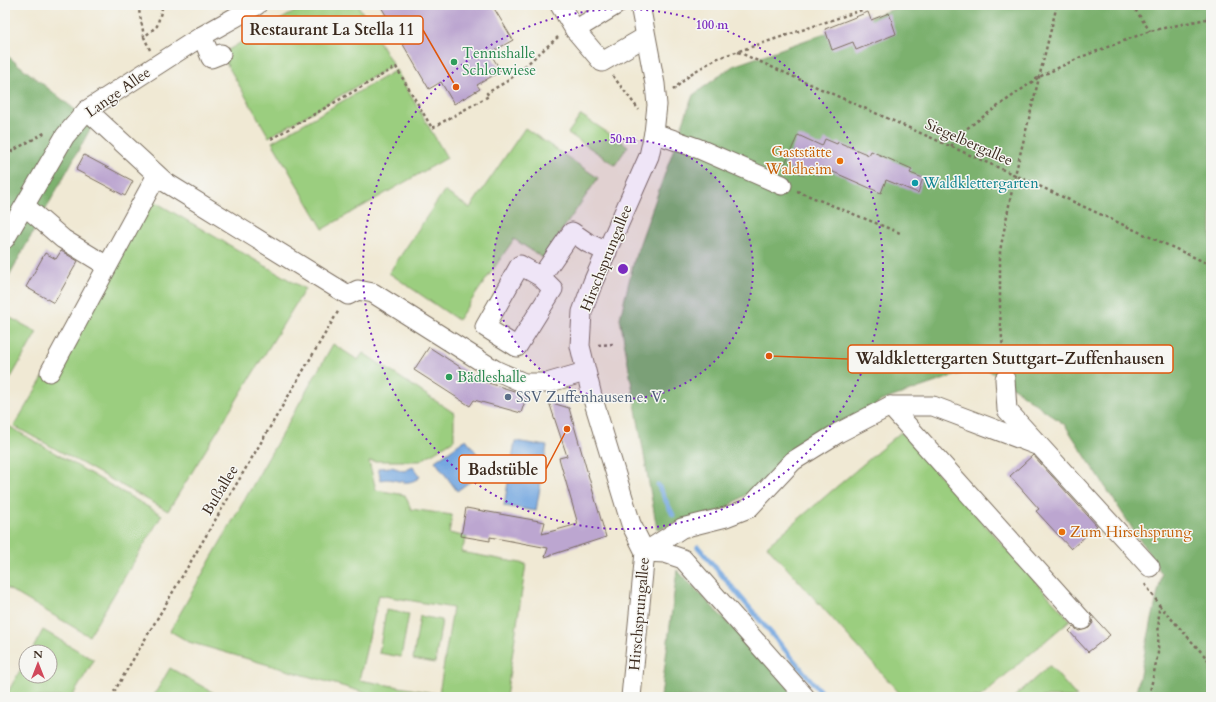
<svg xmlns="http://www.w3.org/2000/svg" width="1216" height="702" font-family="Cardo,serif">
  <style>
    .green { fill: #9bce7f; stroke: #6b7c4e; fill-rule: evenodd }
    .forest { fill: #7cb16e; stroke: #5c6e46 }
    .water { fill: #74a7e0; stroke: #58687f }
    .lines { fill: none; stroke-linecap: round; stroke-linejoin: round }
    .stream { stroke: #74a7e0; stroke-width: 5 }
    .building { fill: #bca6d0 }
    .minor-casing { stroke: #7a6d5e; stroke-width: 21 }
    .path { stroke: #7a6d5e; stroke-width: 2.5; stroke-dasharray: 3 3; stroke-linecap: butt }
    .minor { stroke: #fff; stroke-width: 19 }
    .ring { fill: none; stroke: #7b2cbf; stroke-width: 2; stroke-dasharray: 2 4 }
    .leisure-dot { fill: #2e9e5b; stroke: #f6f6f2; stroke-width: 1.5 }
    .food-dot { fill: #e8710a; stroke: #f6f6f2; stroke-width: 1.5 }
    .culture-dot { fill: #0f9aa8; stroke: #f6f6f2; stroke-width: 1.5 }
    .service-dot { fill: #5c6f8a; stroke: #f6f6f2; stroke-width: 1.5 }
    .labels { text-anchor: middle; stroke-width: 3; stroke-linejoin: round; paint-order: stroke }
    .leisure-label { font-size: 15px; fill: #27864d; stroke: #f6f6f2; text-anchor: start }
    .street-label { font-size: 15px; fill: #3b2a1e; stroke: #f6f6f2 }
    .food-label { font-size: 15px; fill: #c56008; stroke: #f6f6f2; text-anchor: end }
    .culture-label { font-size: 15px; fill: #0d838f; stroke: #f6f6f2; text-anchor: start }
    .service-label { font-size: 15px; fill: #4e5e75; stroke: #f6f6f2; text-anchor: start }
    .centre { fill: #7b2cbf; stroke: #f6f6f2; stroke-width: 2 }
    .ring-label { font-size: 12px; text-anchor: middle; font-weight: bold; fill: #7b2cbf; stroke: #f6f6f2; stroke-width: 3; stroke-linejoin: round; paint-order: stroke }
    .leader { fill: none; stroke: #df570d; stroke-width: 1.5 }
    .callout-dot { fill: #df570d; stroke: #f6f6f2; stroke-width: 1.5 }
    .callout { fill: #f6f6f2; stroke: #df570d; stroke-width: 1.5 }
    .callout-label { font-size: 16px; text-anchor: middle; font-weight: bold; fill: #3b2a1e }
  </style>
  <rect width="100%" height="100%" fill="#f6f6f2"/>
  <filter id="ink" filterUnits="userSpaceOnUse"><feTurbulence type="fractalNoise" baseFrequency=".025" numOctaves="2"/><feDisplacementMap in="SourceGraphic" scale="8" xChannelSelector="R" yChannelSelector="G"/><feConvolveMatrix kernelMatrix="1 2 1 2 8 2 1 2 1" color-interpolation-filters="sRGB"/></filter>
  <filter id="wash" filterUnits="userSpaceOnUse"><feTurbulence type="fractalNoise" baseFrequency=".012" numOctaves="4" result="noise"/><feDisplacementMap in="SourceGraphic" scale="16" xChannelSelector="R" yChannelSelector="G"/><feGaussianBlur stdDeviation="0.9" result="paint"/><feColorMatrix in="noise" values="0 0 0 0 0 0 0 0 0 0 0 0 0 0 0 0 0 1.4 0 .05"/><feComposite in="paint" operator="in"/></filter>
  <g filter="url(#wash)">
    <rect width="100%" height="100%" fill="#f0e9d4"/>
    <!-- green -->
    <g class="green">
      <polygon points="306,5 358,5 393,65 269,137 221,54"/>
      <polygon points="396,70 447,158 323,229 272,142"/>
      <polygon points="581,115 628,146 615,165 568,133"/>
      <polygon points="525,128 598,178 543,258 514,239 458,320 389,273 444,191 470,208"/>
      <polygon points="150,199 305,289 168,511 14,426"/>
      <polygon points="5,315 37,332 5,388"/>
      <path d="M333,344L358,360L363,353L454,413V440L420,461H369L376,490L405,495L411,509L452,515L449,533L467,537L461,552L526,564L506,697H380L189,642L170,631ZM379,595L453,608L439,694L359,680Z"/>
      <polygon points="5,424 162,515 89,636 5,587"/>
      <polygon points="901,432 1070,620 980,697 903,697 767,546"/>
      <polygon points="386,610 409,614 401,657 379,653"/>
      <polygon points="420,616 442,620 435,663 413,659"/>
      <polygon points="43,630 94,660 72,697 5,697 26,660 26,676 50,676 50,652 31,652"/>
      <polygon points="1050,666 1077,697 1014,697 1049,666"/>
      <polygon points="170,668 221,697 153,697"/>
    </g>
    <!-- forest -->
    <g class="forest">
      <polygon points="905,5 1211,5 1211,697 1135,697 1162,574 1065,425 983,366 881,401 722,511 657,529 620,318 635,257 693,95 733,66"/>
      <polygon points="5,54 93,124 5,283"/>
      <polygon points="677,570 799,697 661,697"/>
    </g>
    <!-- water -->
    <g class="water">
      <polygon points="466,439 481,459 490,460 487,480 475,478 457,491 435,461"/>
      <polygon points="515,441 547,446 536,511 504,506"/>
      <path d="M392,467L404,471L413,467L420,477C404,489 396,476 381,480L378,468Z"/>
    </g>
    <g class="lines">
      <!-- stream -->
      <g class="stream">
        <polyline points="658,485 673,515"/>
        <polyline points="698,547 825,697"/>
      </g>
    </g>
    <g id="blocks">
      <!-- building -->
      <g class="building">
        <polygon points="380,5 492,5 513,40 490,53 501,71 477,85 480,89 454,104 441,82 429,89"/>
        <polygon points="868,12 871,20 889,13 896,34 856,50 853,42 832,50 825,29"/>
        <polygon points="798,135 822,146 825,139 837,144 838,142 869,155 871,151 912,169 910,173 923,178 918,193 886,180 881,193 822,167 819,175 806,170 804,175 784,166"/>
        <polygon points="84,155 133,181 125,196 76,170"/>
        <polygon points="61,251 78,261 54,303 26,287 45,253 56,259"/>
        <polygon points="429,347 482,381 527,395 521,413 474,400 470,406 414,370"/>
        <polygon points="549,402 569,408 606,537 545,557 548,548 490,537 490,541 461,536 466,508 545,522 542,534 578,524 559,458 567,456"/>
        <polygon points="1033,455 1097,526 1071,549 1036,511 1039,509 1010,476"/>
        <polygon points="1090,613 1110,635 1088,652 1069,631 1073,627 1079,631 1089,628 1093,623"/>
      </g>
    </g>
  </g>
  <g filter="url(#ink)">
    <use href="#blocks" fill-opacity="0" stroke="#7a6d5e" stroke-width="1"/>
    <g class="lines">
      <!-- minor casing -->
      <g class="minor-casing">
        <g id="minor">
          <polyline points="560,5 575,30 602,62 645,37"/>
          <polyline points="575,30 616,5"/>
          <polyline points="202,36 211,58 221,54"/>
          <polyline points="87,110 165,182 348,295 358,290 373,293 495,370 524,383 547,383 585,372"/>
          <polyline points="654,133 697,148 782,185"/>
          <polyline points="25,206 63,239 107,266"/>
          <polyline points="5,239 65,136 87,110 202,36 257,5"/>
          <polyline points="541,277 553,289 517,347 485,327 520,265 541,277 572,232 588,243 607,252"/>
          <polyline points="50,372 157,175"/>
          <polyline points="1005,379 1007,410 1150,567"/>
          <polyline points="890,406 933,406 1039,446"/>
          <polyline points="645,552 682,528 726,517 749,508 793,461 838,433 890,406 1082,620"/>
          <polyline points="645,552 665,553 683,559 805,697"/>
          <polyline points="631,697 645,552 631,524 592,396 580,346 582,312 593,282 649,156 654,133 657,105 655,84 640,5"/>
        </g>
      </g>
      <!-- path -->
      <g class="path">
        <polyline points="138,5 144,36"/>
        <polyline points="1132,5 1150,31"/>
        <polyline points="150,50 144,37 157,26 163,5"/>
        <polyline points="738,52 1015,175 1211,265"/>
        <polyline points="613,76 639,110"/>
        <polyline points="673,90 692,73 718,58 877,5"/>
        <polyline points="271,139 396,67 432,128 489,96 487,93 509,80 558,37"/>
        <polyline points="951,146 966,129 1039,77 1081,57 1150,31 1211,18"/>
        <polyline points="5,155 46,132"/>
        <polyline points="797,191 900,233"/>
        <polyline points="598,345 615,344"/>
        <polyline points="1004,362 1000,314 1000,251 1015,175 1057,5"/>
        <polyline points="1145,584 1159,604 1158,653 1149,697"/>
        <polyline points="1159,605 1211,663"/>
        <polyline points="111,697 339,310"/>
      </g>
      <!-- minor -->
      <use href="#minor" class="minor"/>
    </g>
  </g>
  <!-- distance rings -->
  <circle cx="623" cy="269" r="130" fill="#7b2cbf" fill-opacity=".12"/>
  <g class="ring">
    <circle cx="623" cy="269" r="130"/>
    <circle cx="623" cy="269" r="260"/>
  </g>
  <!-- markers -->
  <g class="leisure-dot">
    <circle cx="454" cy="62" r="4"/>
    <circle cx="449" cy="377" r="4"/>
  </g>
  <g class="food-dot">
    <circle cx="840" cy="161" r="4"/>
    <circle cx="1062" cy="532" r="4"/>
  </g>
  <circle class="culture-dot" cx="915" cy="183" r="4"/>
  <circle class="service-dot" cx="508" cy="397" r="4"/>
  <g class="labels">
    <!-- leisure labels -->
    <g class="leisure-label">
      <text x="462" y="58">Tennishalle<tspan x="462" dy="17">Schlotwiese</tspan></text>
      <text x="457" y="382">Bädleshalle</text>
    </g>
    <!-- street labels -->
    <g class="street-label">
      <text transform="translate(118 92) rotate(-35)" y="5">Lange Allee</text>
      <text transform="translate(969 142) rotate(24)" y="5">Siegelbergallee</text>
      <text transform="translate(606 258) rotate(-68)" y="5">Hirschsprungallee</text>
      <text transform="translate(220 490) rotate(-59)" y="5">Bußallee</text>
      <text transform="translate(639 614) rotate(-85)" y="5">Hirschsprungallee</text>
    </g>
    <!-- food labels -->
    <g class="food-label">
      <text x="832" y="157">Gaststätte<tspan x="832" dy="17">Waldheim</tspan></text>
      <text x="1070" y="537" text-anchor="start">Zum Hirschsprung</text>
    </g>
    <!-- culture labels -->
    <g class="culture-label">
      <text x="923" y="188">Waldklettergarten</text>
    </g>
    <!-- service labels -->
    <g class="service-label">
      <text x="516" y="402">SSV Zuffenhausen e. V.</text>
    </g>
  </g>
  <circle cx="623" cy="269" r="6" class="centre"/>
  <g class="ring-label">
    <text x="712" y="29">100 m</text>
    <text x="623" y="143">50 m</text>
  </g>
  <!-- callouts -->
  <path class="leader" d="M456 87L423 30M769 356L848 359M567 429L546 469"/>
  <g class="callout-dot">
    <circle cx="456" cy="87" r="4"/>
    <circle cx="769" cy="356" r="4"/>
    <circle cx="567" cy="429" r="4"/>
  </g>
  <g class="callout">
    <rect x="242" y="16" width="181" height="28" rx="4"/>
    <rect x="848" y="345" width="325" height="28" rx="4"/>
    <rect x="459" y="455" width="87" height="28" rx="4"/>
  </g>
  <g class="callout-label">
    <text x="332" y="35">Restaurant La Stella 11</text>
    <text x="1010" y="364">Waldklettergarten Stuttgart-Zuffenhausen</text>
    <text x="503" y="475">Badstüble</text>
  </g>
  <!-- margin -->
  <rect width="1216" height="702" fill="none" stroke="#f6f6f2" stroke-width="20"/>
  <!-- north arrow -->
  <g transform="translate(38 664)"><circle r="19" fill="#f6f6f2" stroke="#aba49d"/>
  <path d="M0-3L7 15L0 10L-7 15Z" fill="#d1495b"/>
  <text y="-6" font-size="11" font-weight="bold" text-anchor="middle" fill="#3b2a1e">N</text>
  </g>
</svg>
